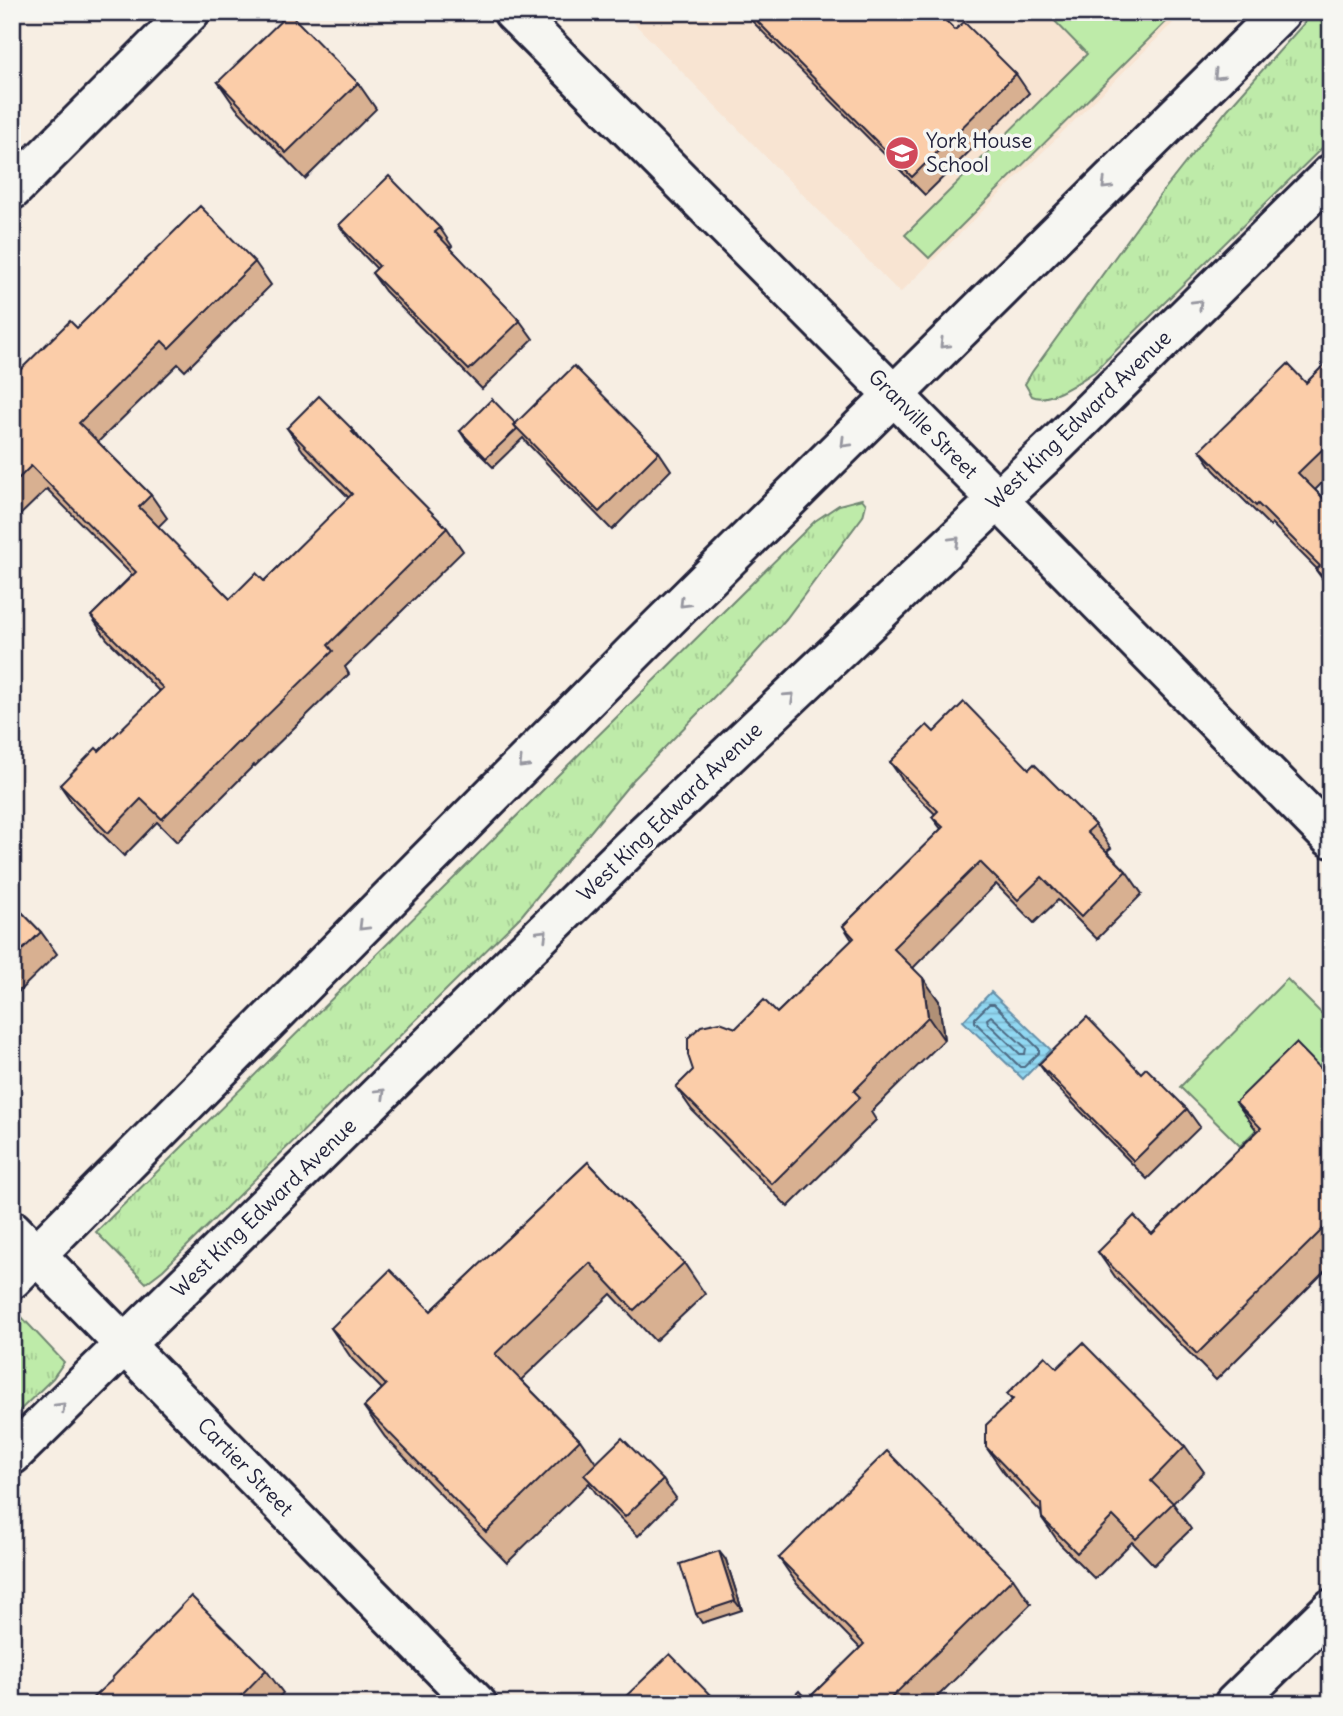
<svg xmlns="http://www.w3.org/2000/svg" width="1343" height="1716" font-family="Delius,sans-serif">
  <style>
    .built { fill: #f8e4d2 }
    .grass { fill: url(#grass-tufts); stroke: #708672; stroke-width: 2 }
    .pitch { fill: #beeba9; stroke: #708672; stroke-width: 2 }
    .water { fill: url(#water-rules); stroke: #658fa9; stroke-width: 2 }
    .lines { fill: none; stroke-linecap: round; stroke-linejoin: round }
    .shore { stroke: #4e6b84; stroke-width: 2 }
    .minor-casing { stroke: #22223b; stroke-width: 44 }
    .secondary-casing { stroke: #22223b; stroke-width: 44 }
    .trunk-casing { stroke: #22223b; stroke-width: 44 }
    .minor { stroke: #f6f6f2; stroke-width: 38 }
    .secondary { stroke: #f6f6f2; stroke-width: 38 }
    .trunk { stroke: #f6f6f2; stroke-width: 38 }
    .wall { fill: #d8b091; stroke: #22223b; stroke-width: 2 }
    .shaded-wall { fill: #b09076; stroke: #22223b; stroke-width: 2 }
    .building { fill: #fbcda9; stroke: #22223b; stroke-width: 2 }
    .oneway { stroke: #9797a0 }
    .labels { text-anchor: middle; stroke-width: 7; stroke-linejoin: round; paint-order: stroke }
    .poi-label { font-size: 21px; fill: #22223b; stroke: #f6f6f2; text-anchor: start }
    .street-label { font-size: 21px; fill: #22223b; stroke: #f6f6f2 }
  </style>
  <defs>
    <pattern id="grass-tufts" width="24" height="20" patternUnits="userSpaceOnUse" patternTransform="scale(1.75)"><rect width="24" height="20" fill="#beeba9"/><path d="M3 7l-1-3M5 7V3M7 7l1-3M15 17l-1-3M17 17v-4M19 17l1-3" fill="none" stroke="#a3c992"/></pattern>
    <pattern id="water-rules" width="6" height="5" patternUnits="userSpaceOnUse" patternTransform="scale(1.75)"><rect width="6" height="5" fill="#91d8f2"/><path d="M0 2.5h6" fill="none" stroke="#7db9d0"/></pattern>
  </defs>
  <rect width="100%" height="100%" fill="#f7eee3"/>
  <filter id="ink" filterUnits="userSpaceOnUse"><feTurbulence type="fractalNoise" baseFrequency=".0143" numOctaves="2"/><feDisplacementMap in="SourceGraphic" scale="14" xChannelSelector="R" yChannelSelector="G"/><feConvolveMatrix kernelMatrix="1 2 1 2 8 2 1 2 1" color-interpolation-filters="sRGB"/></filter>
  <g filter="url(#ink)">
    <!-- built -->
    <polygon class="built" points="623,12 1184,12 900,293"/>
    <!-- grass -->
    <g class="grass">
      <path d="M1314,12H1331V139L1094,372C1080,381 1049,404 1032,396L1025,384L1032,372L1160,195L1227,110Z"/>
      <polygon points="862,499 866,504 863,516 786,619 742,668 633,780 522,915 163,1270 146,1283 96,1232 815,521 839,505"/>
      <polygon points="17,1312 64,1362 53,1378 12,1418 12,1314"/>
    </g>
    <!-- pitch -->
    <g class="pitch">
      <polygon points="1046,12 1176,12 929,258 905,235 1087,54"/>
      <polygon points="1287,979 1331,1023 1331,1053 1240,1146 1180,1087"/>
    </g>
    <!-- water -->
    <polygon class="water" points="991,992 1051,1050 1023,1079 963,1021"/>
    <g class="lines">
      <!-- shore -->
      <g class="shore">
        <polygon points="989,1004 994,1004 1039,1049 1039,1053 1024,1067 1020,1067 975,1022 975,1018"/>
        <polygon points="991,1016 1026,1048 1025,1054 1020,1054 988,1023 987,1019"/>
      </g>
      <!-- minor casing -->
      <g class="minor-casing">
        <g id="minor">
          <polyline points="12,190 190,12"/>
          <polyline points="12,1230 477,1704"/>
          <polyline points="1234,1704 1331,1609"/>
        </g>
      </g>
      <!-- secondary casing -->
      <g class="secondary-casing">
        <g id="secondary">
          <polyline points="12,1279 641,645 1281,12"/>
          <polyline points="12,1455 633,845 1058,443 1331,174"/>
        </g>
      </g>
      <!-- trunk casing -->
      <g class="trunk-casing">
        <polyline id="trunk" points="513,12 998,500 1331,838"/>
      </g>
      <!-- minor -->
      <use href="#minor" class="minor"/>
      <!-- secondary -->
      <use href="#secondary" class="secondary"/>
      <!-- trunk -->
      <use href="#trunk" class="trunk"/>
    </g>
    <!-- wall -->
    <g class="wall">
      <polygon points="743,12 937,12 955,30 1016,74 1029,93 925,195"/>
      <polygon points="218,82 358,83 376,109 305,179 236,108"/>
      <polygon points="339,225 440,228 452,246 450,248 520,321 533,339 482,389 385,291 372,273 377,269 352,243"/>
      <polygon points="255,262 271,285 185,371 178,364 98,442 151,495 167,518 158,527 230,599 264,581 349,498 303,451 287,428 354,431 363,443 447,528 463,551 345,667 349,674 255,766 254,765 177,842 157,822 124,856 76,808 60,785 99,751 160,692 107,639 91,616 132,575 47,489 12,523 12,378 77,328"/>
      <polygon points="1331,358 1331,474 1315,490 1331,506 1331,591 1316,570 1317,569 1272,524 1270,526 1214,470 1200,450 1306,383"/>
      <polygon points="516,424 659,452 671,470 612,530 527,443 523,438 493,467 466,440 460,431"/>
      <polygon points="934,732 1029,769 1095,825 1111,848 1107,851 1126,871 1142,894 1097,939 1058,900 1034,923 996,884 913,968 939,1001 944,1040 871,1112 876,1120 788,1207 692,1110 676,1087 736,1028 777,1013 852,940 843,926 941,829 932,817 935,814 906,785 890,762"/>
      <polygon points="12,902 41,932 57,954 12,998"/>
      <polygon points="1039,1064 1141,1073 1187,1109 1200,1127 1147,1179 1052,1082"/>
      <polygon points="1331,1079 1331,1265 1216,1380 1116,1278 1098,1252 1152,1234 1257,1131 1236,1102"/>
      <polygon points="588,1162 684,1263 705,1294 655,1341 611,1294 521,1380 580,1440 596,1463 663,1480 676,1498 638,1536 596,1493 589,1483 507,1563 385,1437 364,1407 382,1389 352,1359 331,1328 431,1311"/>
      <polygon points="1057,1368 1185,1446 1204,1472 1173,1503 1191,1529 1154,1565 1132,1542 1095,1579 1060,1544 1042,1518 1041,1512 1004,1473 986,1447 1012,1400 1007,1394"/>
      <polygon points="779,1558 1013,1578 1031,1604 930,1704 786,1704 807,1700 860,1648 797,1584"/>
      <polygon points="726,1560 742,1610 702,1623 696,1614"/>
      <polygon points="266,1670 283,1693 272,1704 86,1704"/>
    </g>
    <!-- shaded-wall -->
    <g class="shaded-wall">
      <polygon points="923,978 939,1001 944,1040 928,1017"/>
      <polygon points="719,1551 726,1560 742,1610 735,1601"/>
    </g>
    <!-- building -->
    <g class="building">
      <polygon points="748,12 937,12 955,30 964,22 1016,74 912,177"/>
      <polygon points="289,13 358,83 286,153 218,82"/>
      <polygon points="389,176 440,228 435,232 520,321 469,370 372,273 379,266 339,225"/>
      <polygon points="200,206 255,262 169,348 162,341 79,423 151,495 139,507 230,599 256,573 264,581 352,494 287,428 319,396 354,431 352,432 447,528 328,645 333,651 239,743 238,742 162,819 141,799 108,833 60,785 96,748 99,751 163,688 91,616 136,572 31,466 12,485 12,378 70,321 77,328"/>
      <polygon points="1331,358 1331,441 1298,473 1331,506 1331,585 1316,570 1320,566 1258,504 1256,506 1200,450 1288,364 1306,383"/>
      <polygon points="574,366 659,452 599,512 514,425"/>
      <polygon points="492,399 516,424 514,425 517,429 486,458 460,431"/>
      <polygon points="964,702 1029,769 1034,764 1095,825 1087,832 1126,871 1081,917 1042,877 1018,900 980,862 893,948 923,978 928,1017 854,1091 860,1097 772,1184 676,1087 693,1070 688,1055 688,1038 701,1026 720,1022 736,1028 764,1000 777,1013 854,938 843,926 943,827 932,817 938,811 890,762 927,725 934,732"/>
      <polygon points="12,902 41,932 12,960"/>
      <polygon points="1087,1017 1141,1073 1146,1068 1187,1109 1134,1161 1039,1064"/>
      <polygon points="1296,1043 1331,1079 1331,1221 1197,1354 1098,1252 1134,1216 1152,1234 1261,1128 1236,1102"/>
      <polygon points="588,1162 684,1263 634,1310 590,1263 495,1354 580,1440 486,1532 364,1407 386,1385 331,1328 390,1270 431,1311"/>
      <polygon points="1083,1343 1185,1446 1151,1481 1173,1503 1136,1539 1113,1516 1077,1553 1042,1518 1041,1504 986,1447 986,1425 1013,1399 1007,1394 1045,1356 1057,1368"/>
      <polygon points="622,1438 663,1480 625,1517 584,1475"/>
      <polygon points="887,1451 1013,1578 885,1704 786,1704 799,1691 807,1700 864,1644 779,1558"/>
      <polygon points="719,1551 735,1601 696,1614 680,1564"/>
      <polygon points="191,1596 266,1670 240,1697 247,1704 86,1704 113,1679 112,1678"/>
      <polygon points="670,1654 719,1704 630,1704 624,1698"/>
    </g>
    <!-- one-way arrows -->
    <defs><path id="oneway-chevron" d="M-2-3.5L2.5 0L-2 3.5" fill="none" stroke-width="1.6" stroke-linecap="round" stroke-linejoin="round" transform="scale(1.75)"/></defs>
    <g class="oneway">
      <use href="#oneway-chevron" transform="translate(1218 75) rotate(135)"/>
      <use href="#oneway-chevron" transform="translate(1106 185) rotate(136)"/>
      <use href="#oneway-chevron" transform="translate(1198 304) rotate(-45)"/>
      <use href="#oneway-chevron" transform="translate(944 344) rotate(135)"/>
      <use href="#oneway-chevron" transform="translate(845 443) rotate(135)"/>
      <use href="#oneway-chevron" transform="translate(955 541) rotate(-44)"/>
      <use href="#oneway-chevron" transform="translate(684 603) rotate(135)"/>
      <use href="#oneway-chevron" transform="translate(790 697) rotate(-43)"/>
      <use href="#oneway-chevron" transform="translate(523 764) rotate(135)"/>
      <use href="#oneway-chevron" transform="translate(363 926) rotate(135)"/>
      <use href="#oneway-chevron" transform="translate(543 934) rotate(-44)"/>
      <use href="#oneway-chevron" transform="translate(381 1093) rotate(-44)"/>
      <use href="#oneway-chevron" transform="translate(61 1407) rotate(-45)"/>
    </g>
  </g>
  <!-- icons -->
  <defs>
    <g id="school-disc" transform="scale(1.75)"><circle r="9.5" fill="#d1495b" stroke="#f6f6f2"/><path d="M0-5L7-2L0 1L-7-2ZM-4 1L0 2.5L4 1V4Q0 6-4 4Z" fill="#fff"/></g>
  </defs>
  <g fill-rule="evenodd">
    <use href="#school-disc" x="902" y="153"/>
  </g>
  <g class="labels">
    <!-- poi labels -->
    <g class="poi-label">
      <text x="926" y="148">York House<tspan x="926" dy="24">School</tspan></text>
    </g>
    <!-- street labels -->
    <g class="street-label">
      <text transform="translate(1079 420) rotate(-44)" y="7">West King Edward Avenue</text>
      <text transform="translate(923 424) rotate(45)" y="7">Granville Street</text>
      <text transform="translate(670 812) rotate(-44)" y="7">West King Edward Avenue</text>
      <text transform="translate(264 1208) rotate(-44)" y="7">West King Edward Avenue</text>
      <text transform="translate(245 1467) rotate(46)" y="7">Cartier Street</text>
    </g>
  </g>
  <!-- margin -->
  <rect width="1343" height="1716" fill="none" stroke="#f6f6f2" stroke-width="42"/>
  <rect x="21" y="21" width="1301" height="1674" fill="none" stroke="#22223b" stroke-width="2.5" filter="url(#ink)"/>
</svg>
